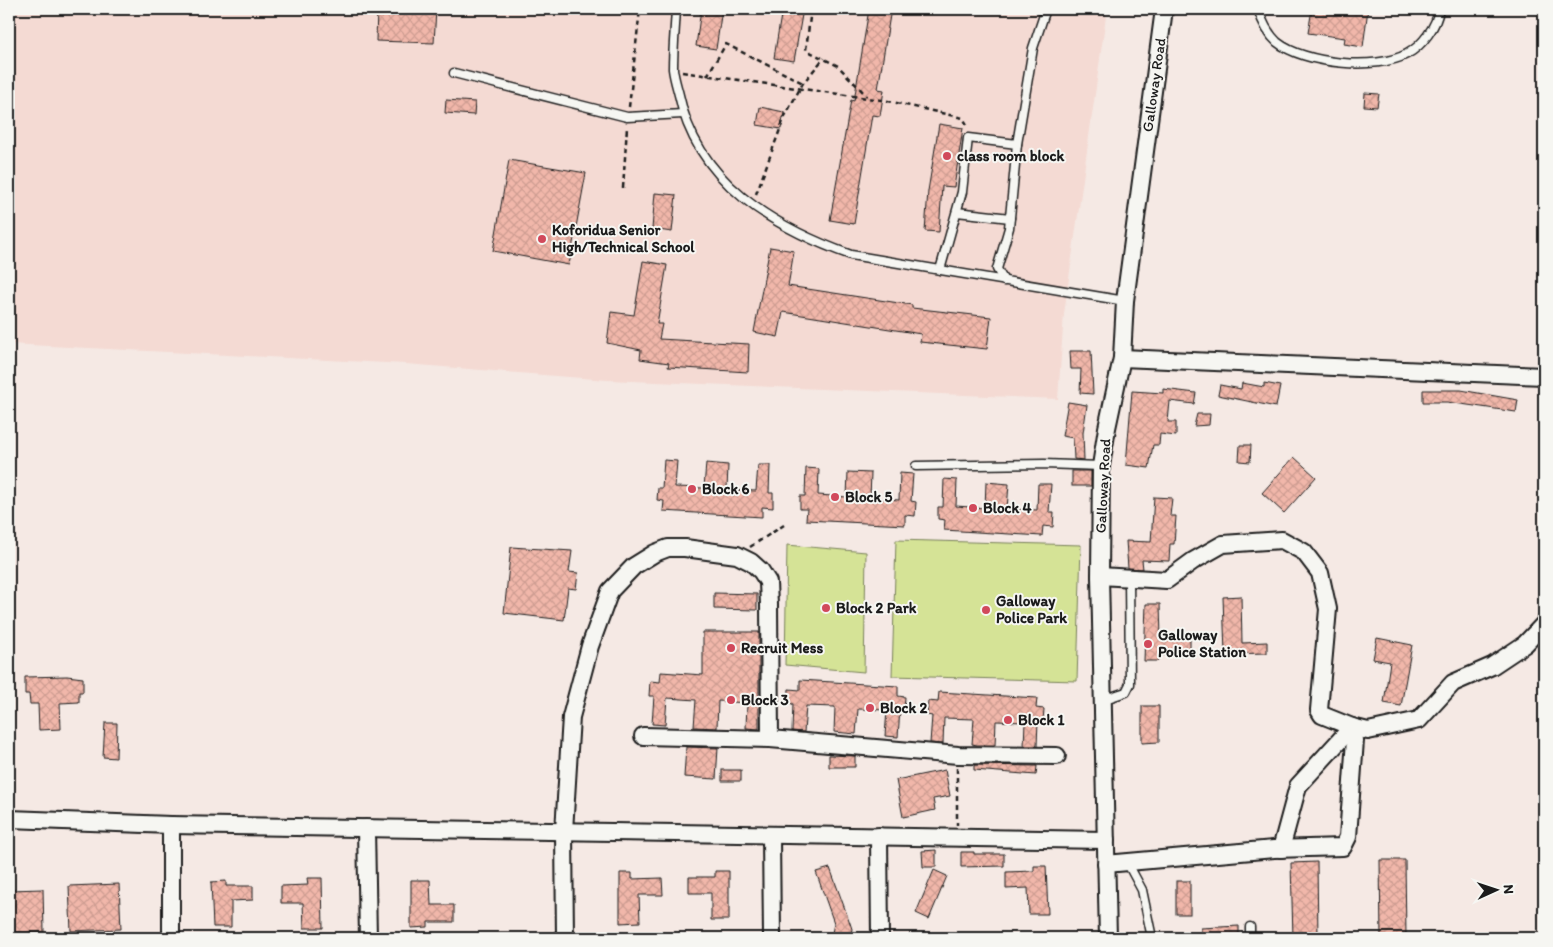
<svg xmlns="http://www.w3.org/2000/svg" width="1553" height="947" font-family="Itim,sans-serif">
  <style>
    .built { fill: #f4dad3 }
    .grass { fill: #d5e396; stroke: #788059 }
    .building { fill: url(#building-cross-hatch); stroke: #1c1c1c }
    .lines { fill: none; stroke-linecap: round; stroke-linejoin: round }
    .lane-casing { stroke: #1c1c1c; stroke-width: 11 }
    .street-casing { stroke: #1c1c1c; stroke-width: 20 }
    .path { stroke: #1c1c1c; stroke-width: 2.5; stroke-dasharray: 5 4; stroke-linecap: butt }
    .lane { stroke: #f6f6f2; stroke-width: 8 }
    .street { stroke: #f6f6f2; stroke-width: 16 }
    .poi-dot { fill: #d1495b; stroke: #f6f6f2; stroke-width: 2 }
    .labels { text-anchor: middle; stroke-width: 4; stroke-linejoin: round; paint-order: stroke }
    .street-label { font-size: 15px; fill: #1c1c1c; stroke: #f6f6f2 }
    .poi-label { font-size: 15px; font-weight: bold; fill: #1c1c1c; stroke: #f6f6f2; text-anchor: start }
  </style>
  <defs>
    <pattern id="building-cross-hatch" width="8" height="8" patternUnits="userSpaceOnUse" patternTransform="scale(1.25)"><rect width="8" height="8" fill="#f1b7aa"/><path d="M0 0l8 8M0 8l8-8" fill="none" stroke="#ce9d92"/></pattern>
  </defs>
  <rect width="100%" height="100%" fill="#f5e9e4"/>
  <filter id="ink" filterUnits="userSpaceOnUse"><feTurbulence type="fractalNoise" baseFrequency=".02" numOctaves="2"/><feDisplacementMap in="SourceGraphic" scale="10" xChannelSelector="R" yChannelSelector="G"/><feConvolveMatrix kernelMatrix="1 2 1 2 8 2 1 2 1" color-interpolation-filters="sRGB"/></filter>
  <g filter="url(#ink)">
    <!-- built -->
    <polygon class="built" points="9,9 1107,9 1064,314 1058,399 607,380 406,364 9,344"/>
    <!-- grass -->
    <g class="grass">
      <polygon points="896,540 1081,545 1077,681 892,676"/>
      <polygon points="787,545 866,552 864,672 785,665"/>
    </g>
    <!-- building -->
    <g class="building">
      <polygon points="377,9 436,9 434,43 376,41"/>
      <polygon points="701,9 722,9 716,49 696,46"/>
      <polygon points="782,9 803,9 794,61 774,58"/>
      <polygon points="869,9 891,9 878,89 884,90 880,116 872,115 854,224 830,220 851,100 854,101"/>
      <polygon points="1312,9 1352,12 1352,9 1368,9 1363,47 1344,44 1345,38 1308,33"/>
      <polygon points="1365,93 1379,94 1377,107 1364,106"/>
      <polygon points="446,100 475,102 474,115 445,113"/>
      <polygon points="760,107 784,112 781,129 757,125"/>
      <polygon points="939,124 963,128 954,187 942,186 939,232 925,231 928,191"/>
      <polygon points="509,160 586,173 569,265 493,251"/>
      <polygon points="655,193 676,195 672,232 652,229"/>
      <polygon points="770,247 794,251 788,286 912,305 912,308 991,317 987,349 920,342 921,334 783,312 778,337 754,332"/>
      <polygon points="643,261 667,265 657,324 662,324 659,339 749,344 748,372 668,367 669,363 640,359 641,350 607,343 611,312 634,315"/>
      <polygon points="1070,351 1091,351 1093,394 1080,393 1081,369 1071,369"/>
      <polygon points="1242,383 1264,387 1264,383 1280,386 1276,407 1218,395 1220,385 1241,389"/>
      <polygon points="1163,389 1196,393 1194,404 1170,401 1168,422 1176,422 1176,436 1160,434 1159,445 1153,445 1149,468 1126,465 1132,391 1163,393"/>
      <polygon points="1423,390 1461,390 1518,400 1516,412 1447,402 1423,402"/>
      <polygon points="1068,402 1087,405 1083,433 1084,460 1074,459 1073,438 1062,436"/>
      <polygon points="1197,414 1210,414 1209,425 1194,426"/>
      <polygon points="1240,445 1251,445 1250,462 1239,461"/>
      <polygon points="1294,457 1316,477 1284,513 1262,493"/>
      <polygon points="664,460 677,461 675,487 704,488 706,463 728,465 727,490 756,491 758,465 770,465 769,493 773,493 773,508 762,507 762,517 663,511 664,501 657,500 658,488 662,488"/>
      <polygon points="806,468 819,469 818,495 847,497 848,472 871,473 870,498 899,500 900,473 913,474 911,501 916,502 915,516 905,515 905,525 806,520 807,509 800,509 800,496 805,496"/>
      <rect x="1072" y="471" width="19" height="15"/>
      <polygon points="944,479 957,480 956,506 985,508 986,482 1009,484 1007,509 1037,510 1038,484 1051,484 1049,512 1054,512 1053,527 1043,526 1042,536 944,530 945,520 938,519 938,507 943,507"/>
      <polygon points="1154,497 1172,498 1170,516 1176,516 1174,544 1170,544 1169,561 1142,560 1143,569 1128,568 1126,541 1151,542"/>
      <polygon points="511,547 572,551 569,572 578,573 576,589 568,588 564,620 504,613"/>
      <polygon points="714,593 757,594 757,610 714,609"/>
      <polygon points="1241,596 1242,643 1267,642 1267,653 1225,654 1223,597"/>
      <polygon points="1146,604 1160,604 1161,638 1190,638 1190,655 1159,655 1158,661 1144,661"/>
      <polygon points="703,632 759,632 759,729 746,728 747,703 718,701 717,728 694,727 696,700 667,698 665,725 652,724 654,696 649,696 650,681 660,682 661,672 703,675"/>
      <polygon points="1377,638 1412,645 1401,706 1384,703 1390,662 1373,659"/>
      <polygon points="67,676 83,678 83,692 79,692 79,702 60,703 61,729 39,730 38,704 30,704 29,694 25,694 25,677"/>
      <polygon points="800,680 898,686 898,696 905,697 904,709 900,709 898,737 885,736 887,710 858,709 856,734 834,732 835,707 806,706 804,732 792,731 793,704 788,703 789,689 800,690"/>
      <polygon points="939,692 1037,698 1036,708 1044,709 1043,721 1038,721 1037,746 1024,746 1025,722 996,721 995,745 977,745 972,744 974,719 944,718 943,744 930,743 932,716 927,715 928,701 938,702"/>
      <polygon points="1142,706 1159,706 1159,742 1142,743"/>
      <polygon points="105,723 117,723 116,758 103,757"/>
      <polygon points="686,747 718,748 716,779 684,777"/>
      <polygon points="829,755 855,756 855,767 829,767"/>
      <polygon points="974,765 1037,766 1036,775 974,770"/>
      <rect x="722" y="770" width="19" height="11"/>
      <polygon points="945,770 950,796 933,799 935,810 903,817 896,780"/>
      <polygon points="936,850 936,867 923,867 922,851"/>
      <polygon points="961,852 974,852 974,854 1004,854 1004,866 961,867"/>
      <polygon points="1380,860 1405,860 1406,938 1381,938"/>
      <polygon points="1317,862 1318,938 1293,938 1291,863"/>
      <polygon points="1034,866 1046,866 1048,914 1029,914 1028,888 1006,889 1006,872 1034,871"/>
      <polygon points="830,868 850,923 852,929 850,938 831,938 834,923 816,872"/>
      <polygon points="934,870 947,876 929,919 916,913"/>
      <polygon points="715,871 729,871 729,920 711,920 711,893 689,893 689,877 715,877"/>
      <polygon points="620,873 632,873 632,879 662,878 663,895 639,895 640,922 620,923"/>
      <polygon points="307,878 322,878 323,928 304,928 303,903 281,903 281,886 308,885"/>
      <polygon points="411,880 430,880 431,905 454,905 454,922 428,922 428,927 411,928"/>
      <polygon points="226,881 226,886 253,886 253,900 231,901 231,927 213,927 211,882"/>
      <rect x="1176" y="881" width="14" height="33"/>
      <polygon points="119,884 121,929 71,931 69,886"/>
      <polygon points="43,889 44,932 9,933 9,890"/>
      <polygon points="1239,926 1239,938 1201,938 1201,928"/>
    </g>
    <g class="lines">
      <!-- lane casing -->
      <g class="lane-casing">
        <g id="lane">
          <path d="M676,9C675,29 673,49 673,69C674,78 677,87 679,95C697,182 773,227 851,255L1125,301"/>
          <path d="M1258,9C1262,21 1267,33 1277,42C1304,64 1376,71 1407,54C1422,46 1437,26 1439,9"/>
          <polyline points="454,73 627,117 683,114"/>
          <polyline points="957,212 1010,218"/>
          <polyline points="940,270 962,192 968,138 1017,144"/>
          <polyline points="1004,281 997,269 1009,228 1017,144 1033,48 1046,9"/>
          <polyline points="916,466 1044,464 1101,466"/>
          <polyline points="1102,700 1126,692 1130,684 1129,577"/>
          <polyline points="1127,862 1142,890 1152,938"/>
          <polyline points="1250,927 1250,938"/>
        </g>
      </g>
      <!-- street casing -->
      <g class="street-casing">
        <g id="street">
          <polyline points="1122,358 1544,376"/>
          <polyline points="1100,576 1167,580 1193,561 1223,544 1282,540 1304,552 1320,573 1328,609 1319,710 1322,715 1352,727 1355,740 1348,837 1343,847 1274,849 1106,864"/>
          <polyline points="643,736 770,739 958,755 1057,756"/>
          <polyline points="9,819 171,825 1106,840"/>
          <polyline points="366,828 368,938"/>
          <polyline points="771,835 772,938"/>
          <polyline points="879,836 880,938"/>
          <polyline points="1281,849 1298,786 1352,727 1368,731 1419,720 1453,683 1492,666 1525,644 1544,624"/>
          <polyline points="171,938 171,825"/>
          <polyline points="565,938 564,831 571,717 590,646 610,591 634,566 655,553 668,548 685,548 737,555 751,562 761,571 768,582 769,605 770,739"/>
          <polyline points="1108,938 1100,576 1101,466 1107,428 1122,358 1125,301 1164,9"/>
        </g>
      </g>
      <!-- path -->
      <g class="path">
        <polyline points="811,9 806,50 838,66 867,96"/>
        <polyline points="682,72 888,101 963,118 969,128"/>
        <polyline points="707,76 726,44 803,83"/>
        <polyline points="629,107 640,9"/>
        <polyline points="623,188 627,127"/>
        <polyline points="756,194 785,116 803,83 824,58"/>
        <polyline points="750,547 784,525"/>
        <polyline points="957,768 957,825"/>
      </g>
      <!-- lane -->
      <use href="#lane" class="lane"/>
      <!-- street -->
      <use href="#street" class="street"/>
    </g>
  </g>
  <!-- markers -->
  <g class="poi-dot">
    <circle cx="947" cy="156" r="5"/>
    <circle cx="542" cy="239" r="5"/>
    <circle cx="692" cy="489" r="5"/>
    <circle cx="835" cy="497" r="5"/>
    <circle cx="973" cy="508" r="5"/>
    <circle cx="826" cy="608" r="5"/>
    <circle cx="986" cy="610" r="5"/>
    <circle cx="1148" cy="644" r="5"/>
    <circle cx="731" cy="648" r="5"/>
    <circle cx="731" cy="700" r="5"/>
    <circle cx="870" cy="708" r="5"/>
    <circle cx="1008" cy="720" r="5"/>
  </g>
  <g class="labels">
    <!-- street labels -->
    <g class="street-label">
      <text transform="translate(1154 85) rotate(-82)" y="5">Galloway Road</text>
      <text transform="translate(1103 486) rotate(-87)" y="5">Galloway Road</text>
    </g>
    <!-- poi labels -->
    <g class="poi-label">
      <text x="957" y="161">class room block</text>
      <text x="552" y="235">Koforidua Senior<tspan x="552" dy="17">High/Technical School</tspan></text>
      <text x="702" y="494">Block 6</text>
      <text x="845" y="502">Block 5</text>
      <text x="983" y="513">Block 4</text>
      <text x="996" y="606">Galloway<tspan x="996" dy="17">Police Park</tspan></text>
      <text x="836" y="613">Block 2 Park</text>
      <text x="1158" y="640">Galloway<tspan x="1158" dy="17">Police Station</tspan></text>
      <text x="741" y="653">Recruit Mess</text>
      <text x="741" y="705">Block 3</text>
      <text x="880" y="713">Block 2</text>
      <text x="1018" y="725">Block 1</text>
    </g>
  </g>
  <!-- margin -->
  <rect width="1553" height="947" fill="none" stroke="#f6f6f2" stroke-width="30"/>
  <rect x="15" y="15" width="1523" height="917" fill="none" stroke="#1c1c1c" stroke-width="2" filter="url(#ink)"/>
  <!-- north arrow -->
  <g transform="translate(1496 890) rotate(87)" stroke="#f6f6f2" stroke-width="4" paint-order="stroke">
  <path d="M0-4L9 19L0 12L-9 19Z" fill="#1c1c1c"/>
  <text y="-8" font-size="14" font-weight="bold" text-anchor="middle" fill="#1c1c1c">N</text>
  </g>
</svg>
